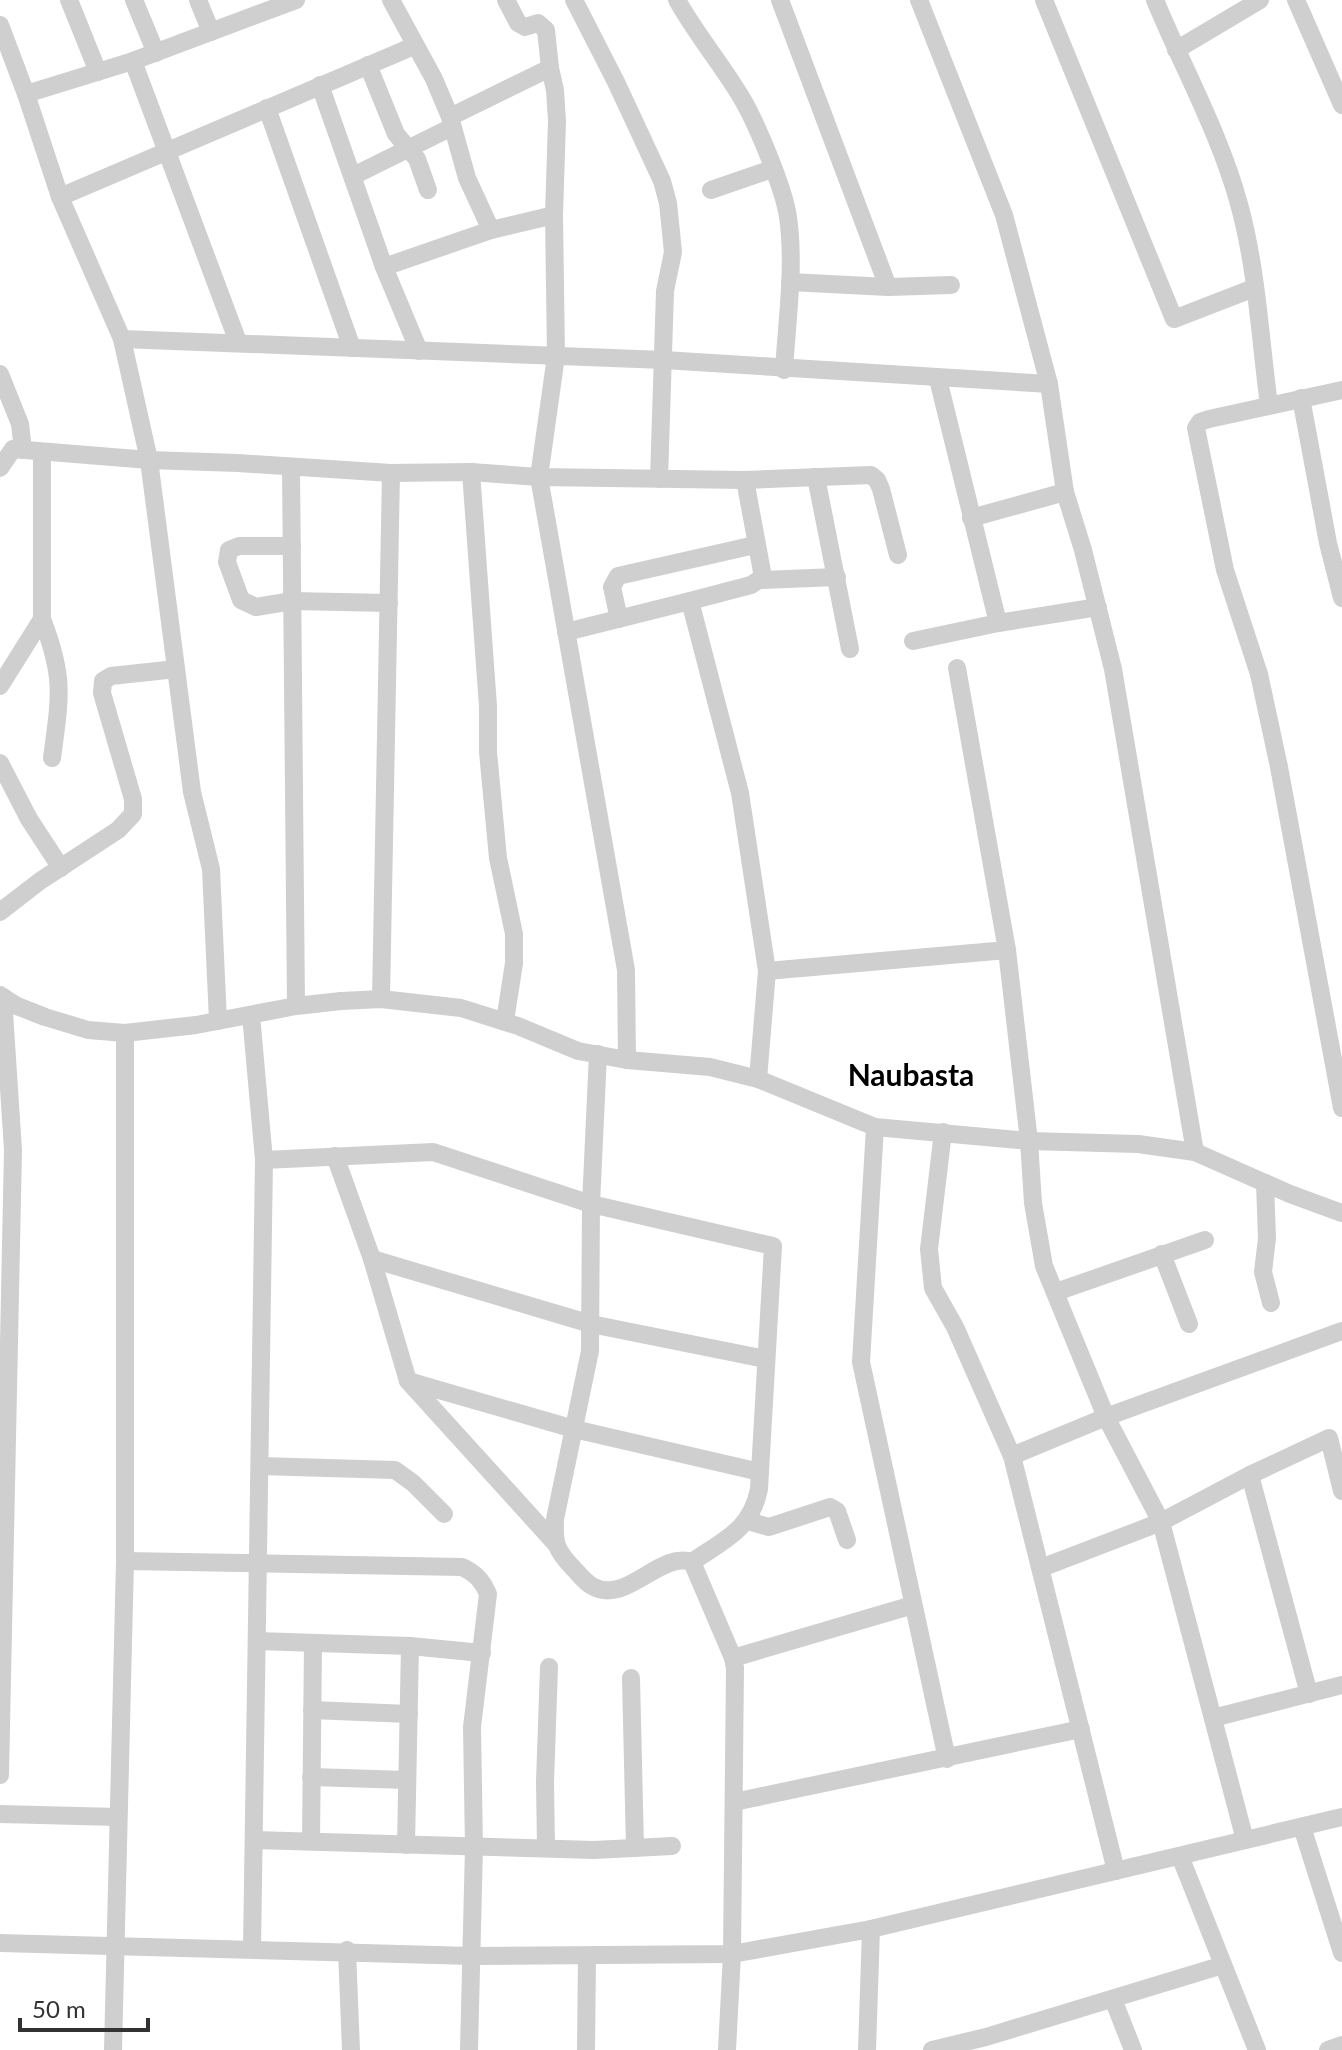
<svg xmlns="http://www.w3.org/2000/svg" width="1342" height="2050" font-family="Lato,sans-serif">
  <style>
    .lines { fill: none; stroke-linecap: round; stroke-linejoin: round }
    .minor { stroke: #cfcfcf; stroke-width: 18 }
    .labels { text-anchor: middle; stroke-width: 8; stroke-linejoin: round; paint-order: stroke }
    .district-label { font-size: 30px; font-weight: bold; fill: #000; stroke: #fff }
  </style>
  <rect width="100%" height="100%" fill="#fff"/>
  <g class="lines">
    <!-- minor -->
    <g class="minor">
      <polyline points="69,0 98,72"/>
      <polyline points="134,0 156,53"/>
      <polyline points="198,0 211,32"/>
      <polyline points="391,0 434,79 450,117 467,178 491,230"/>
      <polyline points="506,0 518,23 525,27 538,23 546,30 550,68"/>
      <polyline points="574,0 616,82 662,181 668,203 673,252 665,291 659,479"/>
      <path d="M677,0C697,36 724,67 744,102C758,127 784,189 788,217C795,266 787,320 784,370"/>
      <polyline points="780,0 888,287"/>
      <polyline points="919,0 1004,215 1049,384 1065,492 1083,550 1113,669 1195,1152"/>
      <polyline points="1044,0 1174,319 1254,288"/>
      <path d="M1155,0C1183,68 1220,134 1239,204C1257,269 1260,338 1269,405"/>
      <polyline points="1296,0 1342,105"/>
      <polyline points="0,25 26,94 60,197 122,339 149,460 192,792 211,869 218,1021"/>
      <polyline points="1176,50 1260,0"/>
      <polyline points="133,61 238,342"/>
      <polyline points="368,65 396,134 417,159 428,190"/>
      <polyline points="320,85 384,267 419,351"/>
      <polyline points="26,94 133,61 296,0"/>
      <polyline points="267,108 352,348"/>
      <polyline points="450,117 550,68 555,90 557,121 554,215 556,356 539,477 626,970 627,1060"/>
      <polyline points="353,176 452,127"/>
      <polyline points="711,190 772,169"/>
      <polyline points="60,197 414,46"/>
      <polyline points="384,267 491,230 554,215"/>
      <polyline points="790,282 888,287 951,285"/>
      <polyline points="122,339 664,360 1049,384"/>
      <polyline points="0,374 20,424 23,450"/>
      <polyline points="938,379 998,623"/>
      <polyline points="1342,390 1209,419 1200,422 1196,428 1225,570 1259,674 1279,767 1342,1108"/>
      <polyline points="1301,398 1328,543 1342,598"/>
      <polyline points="291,467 296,1006"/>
      <polyline points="0,468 13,449 149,460 238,463 391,473 471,472 539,477 745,480 871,475 877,480 881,489 898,555"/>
      <polyline points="471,472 488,706 488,752 498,858 514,934 514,963 505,1021"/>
      <polyline points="816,477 850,649"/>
      <polyline points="745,480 763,577 751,585 690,601 740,793 767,971 758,1079"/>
      <polyline points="971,518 1065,492"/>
      <polyline points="292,546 239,546 229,550 227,562 241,600 256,607 292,601 389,603"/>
      <polyline points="761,580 837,577"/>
      <path d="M42,619C65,678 60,697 52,758"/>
      <polyline points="619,619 612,587 618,576 755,545"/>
      <polyline points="566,632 690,601"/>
      <polyline points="913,641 998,623 1098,607"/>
      <polyline points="957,668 1007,950 1029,1141 1033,1203 1044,1266 1106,1417 1161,1522 1245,1840"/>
      <polyline points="0,686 42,619 42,452"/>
      <polyline points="0,763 29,819 61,868"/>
      <polyline points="0,912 40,881 118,830 133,814 133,799 102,693 103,681 111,676 176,669"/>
      <polyline points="767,971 1007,950"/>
      <polyline points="0,995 17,1006 45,1017 88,1030 125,1033 196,1025 296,1006 341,1001 381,999 461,1008 518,1026 578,1051 627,1060 710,1067 758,1079 875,1127 1029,1141 1138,1144 1195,1152 1290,1194 1342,1213"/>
      <polyline points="0,999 3,997 13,1150 0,1775"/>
      <polyline points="381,999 391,473"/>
      <polyline points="251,1015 264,1160"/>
      <path d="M598,1054L591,1204L590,1351L555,1519C554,1545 556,1550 574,1569C580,1575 585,1582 592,1586C626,1606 659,1551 692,1562L733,1658L735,1668L732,1954L727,2050"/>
      <polyline points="875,1127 861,1362 947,1759"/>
      <polyline points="943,1132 929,1249 933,1288 955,1327 1012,1456 1116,1871"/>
      <polyline points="335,1156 372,1259 408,1381 555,1543"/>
      <polyline points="1265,1183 1267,1238 1263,1272 1271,1303"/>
      <polyline points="1162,1254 1189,1324"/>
      <polyline points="372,1259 591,1324 765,1359"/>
      <polyline points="1056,1292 1205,1240"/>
      <polyline points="408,1381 574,1429 760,1472"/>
      <polyline points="1012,1456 1106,1417 1342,1331"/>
      <polyline points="260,1466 395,1470 413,1483 444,1514"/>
      <polyline points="1250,1475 1309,1694"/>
      <polyline points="748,1521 769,1527 830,1507 837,1511 847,1540"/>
      <path d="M125,1561L462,1567C475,1573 482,1580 488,1594L472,1727L474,1847L469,2050"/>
      <polyline points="1041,1568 1161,1522 1250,1475 1329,1438 1342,1491"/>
      <polyline points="257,1641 410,1646 482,1653"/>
      <polyline points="733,1658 913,1605"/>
      <polyline points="631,1678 635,1848"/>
      <polyline points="312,1710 409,1714"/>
      <polyline points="1213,1718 1342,1685"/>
      <polyline points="311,1777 407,1780"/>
      <polyline points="734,1802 1081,1729"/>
      <polyline points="0,1814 118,1817"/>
      <polyline points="1302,1827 1342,1953"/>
      <polyline points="254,1840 594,1850 672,1846"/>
      <polyline points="311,1841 313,1643"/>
      <polyline points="406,1845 410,1646"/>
      <polyline points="546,1848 545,1782 549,1667"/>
      <polyline points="1180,1856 1257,2050"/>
      <polyline points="0,1943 472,1956 732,1954 871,1929 1342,1817"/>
      <path d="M252,1948L264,1160L433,1152L591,1204L773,1246L759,1489C751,1530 724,1540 692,1562"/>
      <polyline points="347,1950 351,2050"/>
      <polyline points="1113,1999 1133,2050"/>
      <polyline points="113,2050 125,1561 125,1033"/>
      <polyline points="586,2050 587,1956"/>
      <polyline points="867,2050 871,1929"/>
      <polyline points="932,2050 986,2037 1223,1965"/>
      <polyline points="1328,2050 1342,2045"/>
    </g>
  </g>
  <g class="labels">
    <!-- district labels -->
    <g class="district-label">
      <text x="911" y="1086">Naubasta</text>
    </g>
  </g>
  <!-- scale -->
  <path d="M20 2018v12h128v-12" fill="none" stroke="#323232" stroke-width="4"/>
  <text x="32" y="2018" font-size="24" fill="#323232" stroke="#ffffff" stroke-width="6" paint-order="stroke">50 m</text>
</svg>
